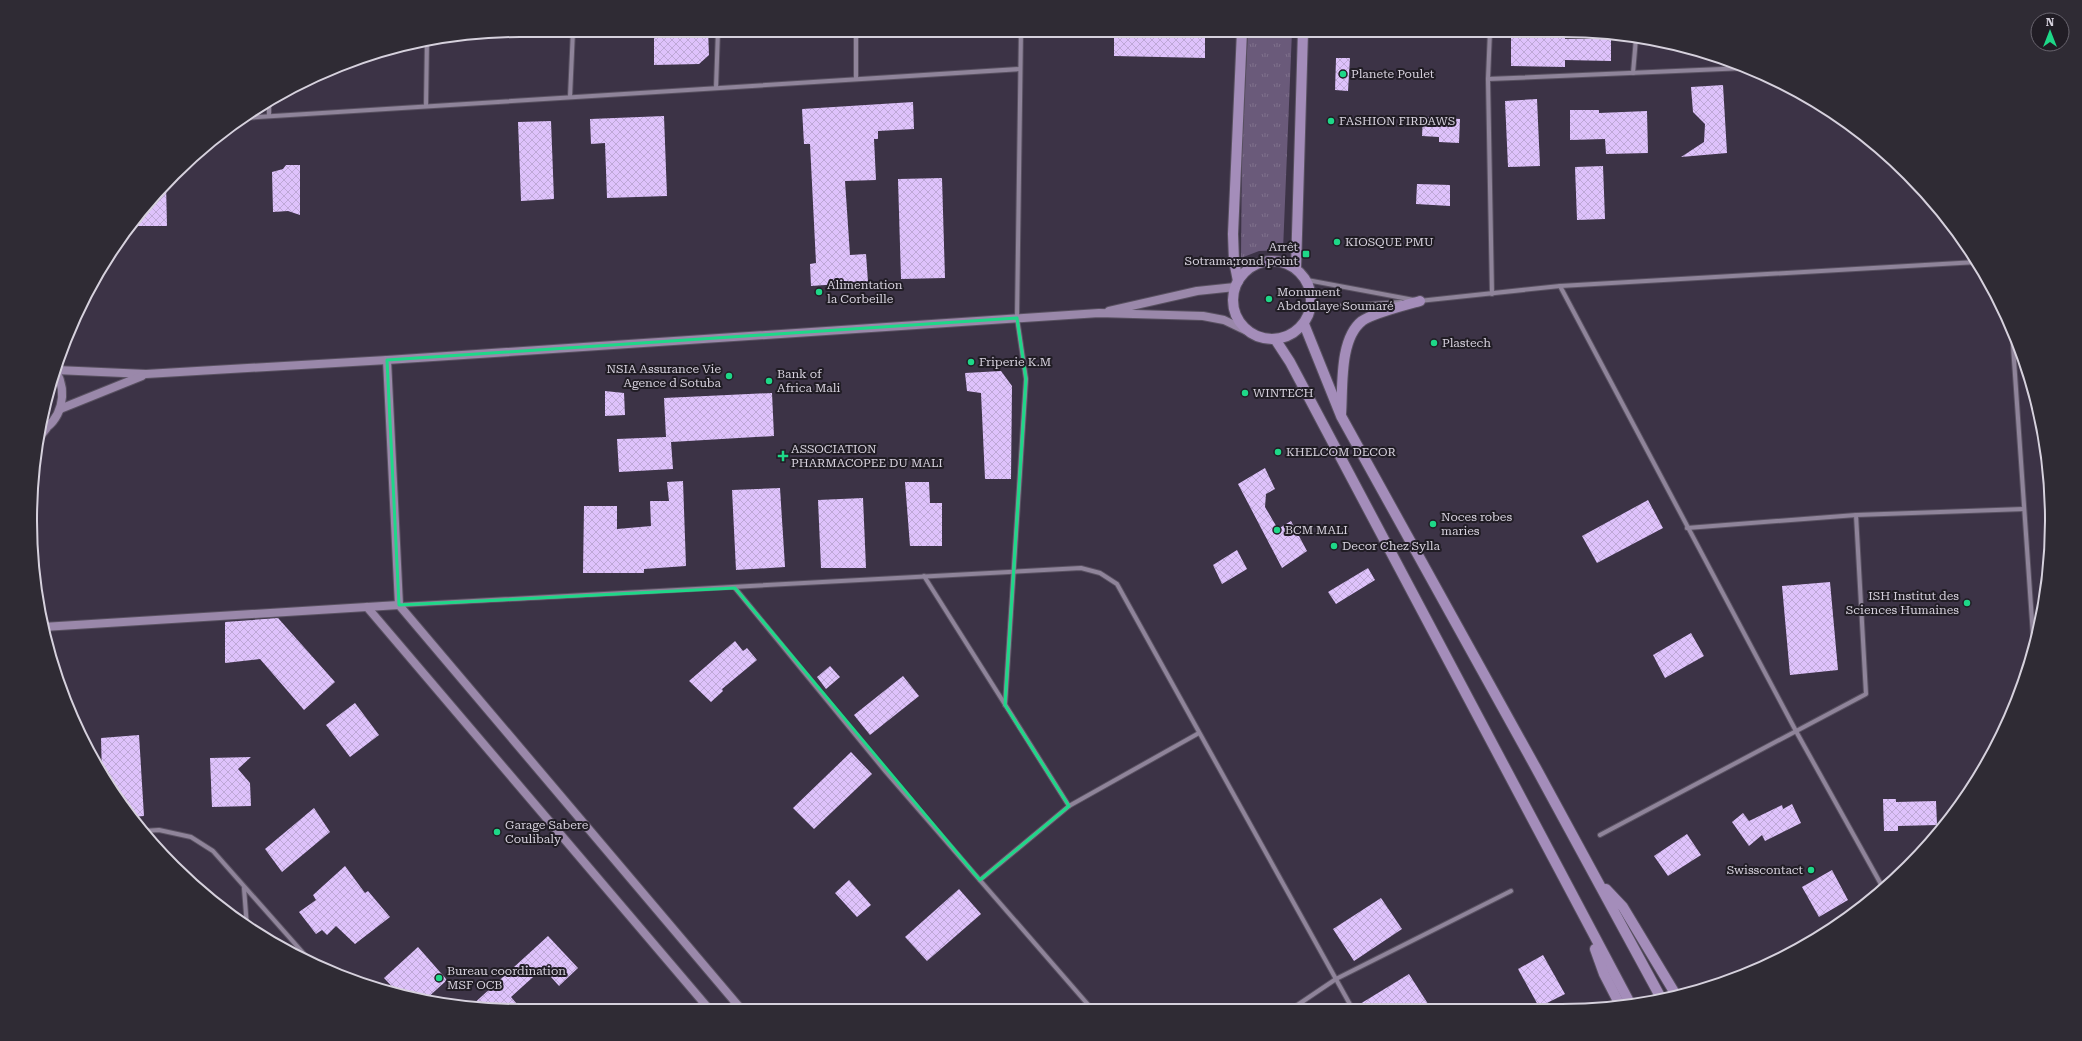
<svg xmlns="http://www.w3.org/2000/svg" width="2082" height="1041" font-family="'Roboto Serif',serif">
  <style>
    .park { fill: url(#park-tufts) }
    .building { fill: url(#building-cross-hatch) }
    .lines { fill: none; stroke-linecap: round; stroke-linejoin: round }
    .street-casing { stroke: #595161; stroke-width: 6 }
    .secondary-casing { stroke: #595161; stroke-width: 10 }
    .primary-casing { stroke: #595161; stroke-width: 12 }
    .street { stroke: #8f849a; stroke-width: 4 }
    .secondary { stroke: #9a88aa; stroke-width: 8 }
    .primary { stroke: #a48dba; stroke-width: 10 }
    .marked { fill: none; stroke: #1ed888; stroke-width: 3; stroke-linejoin: round }
    .poi-dot { fill: #1ed888; stroke: #211d25; stroke-width: 1.5 }
    .labels { text-anchor: middle; stroke-width: 4; stroke-linejoin: round; paint-order: stroke }
    .poi-label { font-size: 12px; fill: #d6d1dd; stroke: #211d25; text-anchor: start }
    .rim { fill: none; stroke: #d6d1dd; stroke-width: 2 }
  </style>
  <defs>
    <pattern id="park-tufts" width="24" height="20" patternUnits="userSpaceOnUse"><rect width="24" height="20" fill="#6a5a7a"/><path d="M3 7l-1-3M5 7V3M7 7l1-3M15 17l-1-3M17 17v-4M19 17l1-3" fill="none" stroke="#7f718c"/></pattern>
    <pattern id="building-cross-hatch" width="8" height="8" patternUnits="userSpaceOnUse"><rect width="8" height="8" fill="#dec2fb"/><path d="M0 0l8 8M0 8l8-8" fill="none" stroke="#bea8d6"/></pattern>
  </defs>
  <rect width="100%" height="100%" fill="#3c3346"/>
  <!-- park -->
  <polygon class="park" points="1248,31 1292,31 1283,250 1259,251 1241,258 1242,150"/>
  <!-- building -->
  <g class="building">
    <polygon points="658,30 708,30 709,55 699,64 654,65 654,34 658,34"/>
    <polygon points="1114,31 1205,31 1205,58 1114,56"/>
    <polygon points="1511,34 1565,34 1565,39 1611,39 1611,61 1565,60 1565,67 1511,66"/>
    <polygon points="1336,58 1350,58 1348,91 1335,90"/>
    <polygon points="1723,85 1727,153 1681,157 1704,142 1705,124 1693,112 1691,87"/>
    <polygon points="1537,99 1540,166 1508,167 1505,101"/>
    <polygon points="913,102 914,129 878,131 878,139 874,139 876,180 845,181 850,255 866,254 868,282 811,286 810,264 816,263 810,144 804,144 802,109"/>
    <polygon points="1570,110 1599,110 1599,113 1647,111 1648,153 1606,154 1605,139 1570,140"/>
    <polygon points="664,116 667,196 607,198 605,143 591,144 590,119"/>
    <polygon points="1423,117 1460,119 1459,143 1439,142 1439,137 1422,136"/>
    <polygon points="551,121 554,199 521,201 518,122"/>
    <polygon points="286,165 300,165 300,215 288,211 273,212 272,172 283,169"/>
    <polygon points="1603,166 1605,219 1577,220 1575,167"/>
    <polygon points="942,178 945,278 901,279 898,179"/>
    <polygon points="166,183 167,226 129,226 152,197"/>
    <polygon points="1417,184 1450,185 1450,206 1416,204"/>
    <polygon points="1001,371 1012,386 1011,479 985,479 981,393 967,391 965,373"/>
    <polygon points="605,391 624,393 625,415 605,416"/>
    <polygon points="772,393 774,436 671,442 673,469 619,472 617,439 666,437 664,398"/>
    <polygon points="1265,468 1275,489 1266,494 1265,507 1278,529 1291,521 1307,551 1282,568 1238,484"/>
    <polygon points="683,481 686,566 644,569 644,573 583,573 584,506 617,506 617,529 651,526 650,501 669,501 667,482"/>
    <polygon points="905,482 929,482 930,503 942,503 942,546 910,546"/>
    <polygon points="780,488 785,567 736,570 732,490"/>
    <polygon points="863,498 866,568 821,568 818,500"/>
    <polygon points="1648,500 1663,528 1597,563 1582,536"/>
    <polygon points="1237,550 1247,569 1222,584 1213,565"/>
    <polygon points="1368,568 1375,580 1336,604 1328,592"/>
    <polygon points="1830,582 1838,670 1790,675 1782,586"/>
    <polygon points="278,618 335,682 304,710 260,659 225,663 225,622"/>
    <polygon points="1691,633 1704,656 1665,678 1653,655"/>
    <polygon points="735,641 743,651 747,648 757,660 722,689 723,691 711,702 689,681"/>
    <polygon points="830,666 840,677 826,689 817,677"/>
    <polygon points="903,676 919,696 870,735 854,715"/>
    <polygon points="355,703 379,735 350,757 326,725"/>
    <polygon points="139,735 144,816 132,817 113,793 102,775 101,738"/>
    <polygon points="851,752 872,774 814,829 793,808"/>
    <polygon points="251,757 238,769 250,783 251,806 212,807 210,758"/>
    <polygon points="1883,799 1896,799 1896,802 1936,801 1937,825 1898,826 1898,831 1884,831"/>
    <polygon points="1792,804 1801,823 1765,841 1762,835 1749,846 1732,822 1743,813 1749,821 1782,805 1783,809"/>
    <polygon points="314,808 330,832 282,872 265,849"/>
    <polygon points="1687,834 1701,855 1668,876 1654,856"/>
    <polygon points="345,866 365,893 368,891 390,917 355,944 336,926 327,935 322,930 316,934 299,912 316,900 313,895"/>
    <polygon points="1832,870 1848,900 1819,917 1802,887"/>
    <polygon points="849,880 871,905 857,917 835,893"/>
    <polygon points="959,889 981,914 927,961 905,937"/>
    <polygon points="1381,898 1402,929 1354,961 1333,929"/>
    <polygon points="548,936 578,968 559,986 543,968 511,997 522,1010 489,1010 470,1007"/>
    <polygon points="418,947 447,980 425,1000 400,995 384,978"/>
    <polygon points="1543,955 1565,994 1539,1007 1518,969"/>
    <polygon points="1409,974 1430,1007 1355,1008 1355,1007"/>
  </g>
  <g class="lines">
    <!-- street casing -->
    <g class="street-casing">
      <g id="street">
        <polyline points="1490,31 1488,79 1492,294"/>
        <polyline points="1633,73 1636,38"/>
        <polyline points="856,79 856,30"/>
        <polyline points="1488,79 1746,68"/>
        <polyline points="716,88 718,30"/>
        <polyline points="570,97 573,30"/>
        <polyline points="426,106 427,39"/>
        <polyline points="269,116 269,100"/>
        <polyline points="243,118 1020,69"/>
        <polyline points="1307,280 1414,300"/>
        <polyline points="1560,286 1797,733 1882,886"/>
        <polyline points="1419,301 1560,286 1977,262"/>
        <polyline points="1311,308 1401,302"/>
        <polyline points="2012,331 2034,650"/>
        <polyline points="1687,528 1856,515 2024,509"/>
        <polyline points="924,576 1069,806"/>
        <polyline points="735,588 886,772 1091,1008"/>
        <polyline points="400,605 1081,568 1100,573 1117,584 1352,1008"/>
        <polyline points="1005,705 1026,379 1017,318 1021,30"/>
        <polyline points="144,831 159,830 191,837 213,851 312,963"/>
        <polyline points="1600,835 1866,694 1856,515"/>
        <polyline points="980,880 1069,806 1199,733"/>
        <polyline points="244,888 247,927"/>
        <polyline points="1293,1008 1336,979 1511,891"/>
      </g>
    </g>
    <!-- secondary casing -->
    <g class="secondary-casing">
      <g id="secondary">
        <polyline points="1109,311 1197,291 1235,287"/>
        <polyline points="387,360 399,605 741,1009"/>
        <polyline points="56,370 146,374 387,360 1099,313 1203,316 1224,320 1249,332"/>
        <polyline points="60,409 142,376"/>
        <path d="M39,432C62,421 68,393 56,371"/>
        <polyline points="37,440 46,429"/>
        <polyline points="367,607 709,1009"/>
        <polyline points="43,627 399,605"/>
      </g>
    </g>
    <!-- primary casing -->
    <g class="primary-casing">
      <g id="primary">
        <circle cx="1272" cy="300" r="39"/>
        <polyline points="1296,268 1303,31"/>
        <polyline points="1238,281 1234,261 1233,234 1242,31"/>
        <polyline points="1304,324 1341,416 1536,768 1661,998"/>
        <polyline points="1275,339 1290,362 1631,1005"/>
        <path d="M1341,414C1343,387 1339,339 1362,321C1373,313 1406,305 1420,301"/>
        <polyline points="1606,889 1623,907 1676,995"/>
        <polyline points="1595,949 1604,974 1621,1007"/>
      </g>
    </g>
    <!-- street -->
    <use href="#street" class="street"/>
    <!-- secondary -->
    <use href="#secondary" class="secondary"/>
    <!-- primary -->
    <use href="#primary" class="primary"/>
  </g>
  <!-- marked area -->
  <path class="marked" d="M1017,318L1026,379L1005,705L1069,806L980,880L735,588L399,605L387,360Z"/>
  <!-- markers -->
  <g class="poi-dot">
    <circle cx="1343" cy="74" r="4"/>
    <circle cx="1331" cy="121" r="4"/>
    <circle cx="1337" cy="242" r="4"/>
    <rect x="1302" y="250" width="8" height="8" rx="2"/>
    <circle cx="819" cy="292" r="4"/>
    <circle cx="1269" cy="299" r="4"/>
    <circle cx="1434" cy="343" r="4"/>
    <circle cx="971" cy="362" r="4"/>
    <circle cx="729" cy="376" r="4"/>
    <circle cx="769" cy="381" r="4"/>
    <circle cx="1245" cy="393" r="4"/>
    <circle cx="1278" cy="452" r="4"/>
    <path d="M781 450h4v4h4v4h-4v4h-4v-4h-4v-4h4z"/>
    <circle cx="1433" cy="524" r="4"/>
    <circle cx="1277" cy="530" r="4"/>
    <circle cx="1334" cy="546" r="4"/>
    <circle cx="1967" cy="603" r="4"/>
    <circle cx="497" cy="832" r="4"/>
    <circle cx="1811" cy="870" r="4"/>
    <circle cx="439" cy="978" r="4"/>
  </g>
  <g class="labels">
    <!-- poi labels -->
    <g class="poi-label">
      <text x="1351" y="78">Planete Poulet</text>
      <text x="1339" y="125">FASHION FIRDAWS</text>
      <text x="1345" y="246">KIOSQUE PMU</text>
      <text x="1298" y="251" text-anchor="end">Arrêt<tspan x="1298" dy="14">Sotrama;rond point</tspan></text>
      <text x="827" y="289">Alimentation<tspan x="827" dy="14">la Corbeille</tspan></text>
      <text x="1277" y="296">Monument<tspan x="1277" dy="14">Abdoulaye Soumaré</tspan></text>
      <text x="1442" y="347">Plastech</text>
      <text x="979" y="366">Friperie K.M</text>
      <text x="721" y="373" text-anchor="end">NSIA Assurance Vie<tspan x="721" dy="14">Agence d Sotuba</tspan></text>
      <text x="777" y="378">Bank of<tspan x="777" dy="14">Africa Mali</tspan></text>
      <text x="1253" y="397">WINTECH</text>
      <text x="791" y="453">ASSOCIATION<tspan x="791" dy="14">PHARMACOPEE DU MALI</tspan></text>
      <text x="1286" y="456">KHELCOM DECOR</text>
      <text x="1441" y="521">Noces robes<tspan x="1441" dy="14">maries</tspan></text>
      <text x="1285" y="534">BCM MALI</text>
      <text x="1342" y="550">Decor Chez Sylla</text>
      <text x="1959" y="600" text-anchor="end">ISH Institut des<tspan x="1959" dy="14">Sciences Humaines</tspan></text>
      <text x="505" y="829">Garage Sabere<tspan x="505" dy="14">Coulibaly</tspan></text>
      <text x="1803" y="874" text-anchor="end">Swisscontact</text>
      <text x="447" y="975">Bureau coordination<tspan x="447" dy="14">MSF OCB</tspan></text>
    </g>
  </g>
  <!-- crop -->
  <path d="M0 0H2082V1041H0ZM520 37H1562A483 483 0 0 1 2045 520V521A483 483 0 0 1 1562 1004H520A483 483 0 0 1 37 521V520A483 483 0 0 1 520 37Z" fill="#2f2b34" fill-rule="evenodd"/>
  <path class="rim" d="M520 37H1562A483 483 0 0 1 2045 520V521A483 483 0 0 1 1562 1004H520A483 483 0 0 1 37 521V520A483 483 0 0 1 520 37Z"/>
  <!-- north arrow -->
  <g transform="translate(2050 32)"><circle r="19" fill="#211d25" stroke="#69656f"/>
  <path d="M0-3L7 15L0 10L-7 15Z" fill="#1ed888"/>
  <text y="-6" font-size="11" font-weight="bold" text-anchor="middle" fill="#d6d1dd">N</text>
  </g>
</svg>
